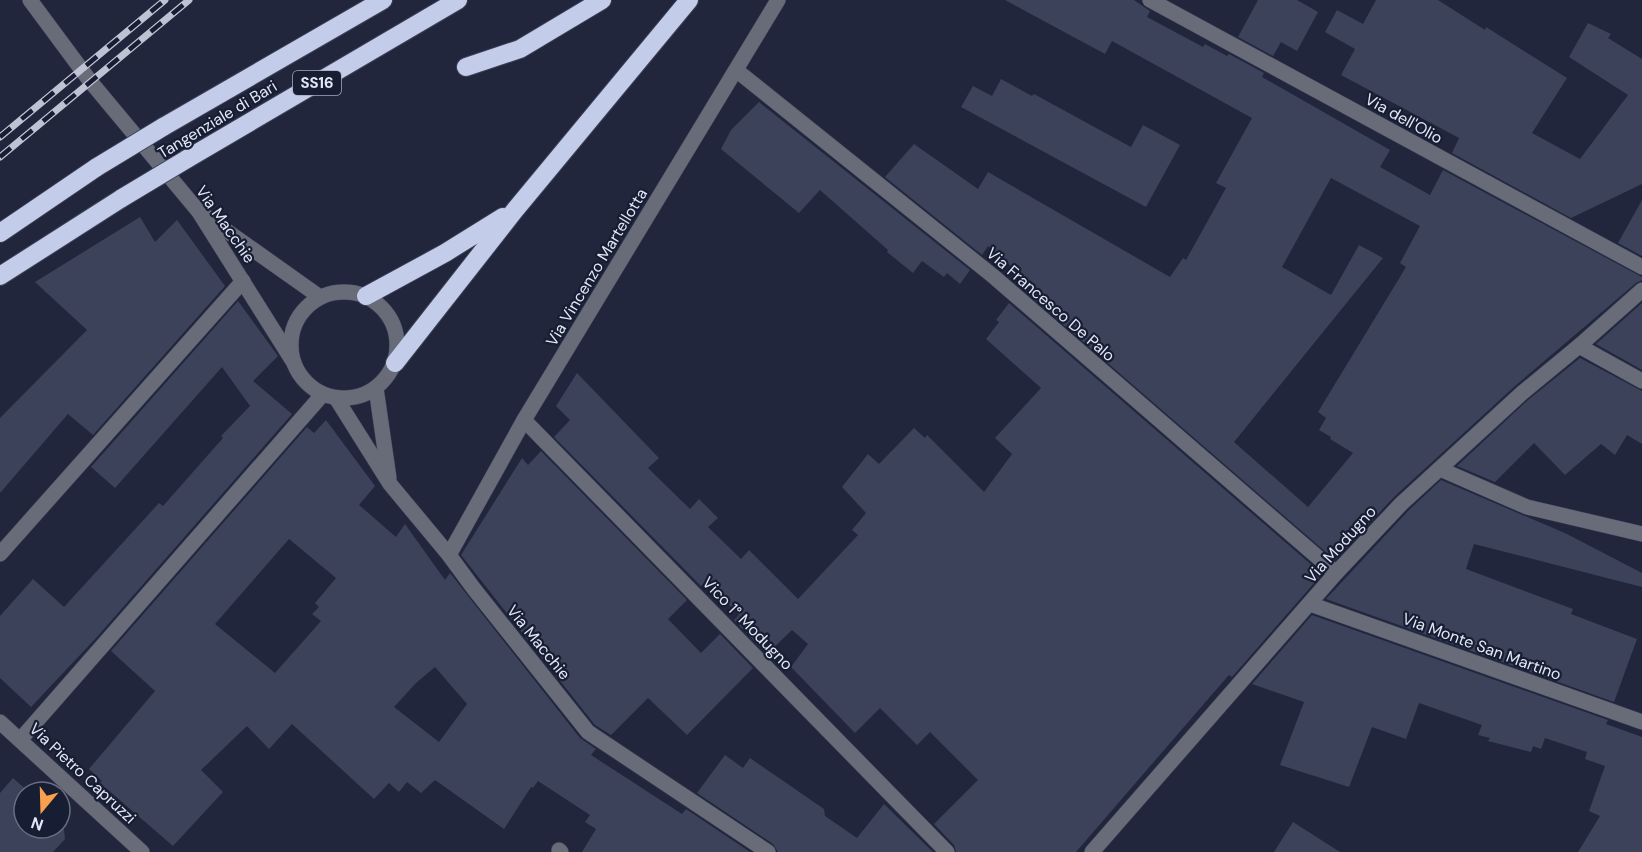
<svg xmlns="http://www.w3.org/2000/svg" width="1642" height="852" font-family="'DM Sans',sans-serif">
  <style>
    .building { fill: #3b425a; fill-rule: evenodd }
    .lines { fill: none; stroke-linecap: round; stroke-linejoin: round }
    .minor-casing { stroke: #3c4157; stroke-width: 16 }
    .highway-casing { stroke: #3c4157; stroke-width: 20 }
    .minor { stroke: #686c78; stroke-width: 15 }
    .highway { stroke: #c3cce9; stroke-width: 18 }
    .rail-casing { stroke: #bec3d4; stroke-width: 7 }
    .rail { stroke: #171d32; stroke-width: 4.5; stroke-dasharray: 14; stroke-linecap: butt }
    .highway-bridge-casing { stroke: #3c4157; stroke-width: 20; stroke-linecap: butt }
    .highway-bridge { stroke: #c3cce9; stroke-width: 18 }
    .labels { text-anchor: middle; stroke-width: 4.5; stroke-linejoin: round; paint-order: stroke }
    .shield { fill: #171d32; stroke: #a6abbc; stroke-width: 1.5 }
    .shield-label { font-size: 15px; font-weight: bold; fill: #e3e8f7 }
    .street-label { font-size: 16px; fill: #e3e8f7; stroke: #171d32 }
  </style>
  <rect width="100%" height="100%" fill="#21263d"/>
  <!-- building -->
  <g class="building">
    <path d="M1005,0H1134L1150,11L1147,17L1203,47L1205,44L1227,56L1229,54L1264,73L1262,77L1390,150L1380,167L1430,195L1443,170L1642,277V280L1636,283L1515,386L1394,497L1335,560L1020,287L1026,279L988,246L982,255L885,177L914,144L978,189L988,172L1170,277L1183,258L1186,260L1226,188L1216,183L1252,118L1112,41L1105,54ZM1331,178L1420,226L1400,263L1406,267L1318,412L1326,418L1319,430L1331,437L1330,439L1353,453L1308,507L1234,442L1383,258L1359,245L1331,295L1282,267Z"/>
    <polygon points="1258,0 1297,0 1318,12 1297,51 1281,42 1273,56 1238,37"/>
    <polygon points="1376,0 1438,0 1485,30 1486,27 1567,78 1532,133 1580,159 1628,95 1569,57 1588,23 1611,34 1608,38 1642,59 1642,184 1571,218 1452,153 1459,138 1341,75 1355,49 1325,32 1337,10 1363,24"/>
    <polygon points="1001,79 1032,96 1034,94 1131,147 1143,125 1180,145 1146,207 961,107 973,86 992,96"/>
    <polygon points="759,102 970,270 960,284 947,273 944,277 922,261 913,273 887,252 888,250 820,190 799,213 721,149 731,130"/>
    <polygon points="1642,200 1642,256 1618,243"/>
    <polygon points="140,217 155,242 177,220 225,286 93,435 68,414 0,493 0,418 87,330 35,282"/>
    <polygon points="238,301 278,356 253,381 292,414 97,637 31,707 0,678 0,616 33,579 64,607 159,503 163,506 223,438 221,436 250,406 222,367 115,488 91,467"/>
    <polygon points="1009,303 1322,574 1232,677 1229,675 1215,691 1076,852 956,852 954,845 934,824 978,780 930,732 917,745 880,708 855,733 791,667 808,644 792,630 767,654 734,620 739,615 706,581 701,586 554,437 570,420 556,406 577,373 659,458 648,468 690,509 699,499 718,518 708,527 741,559 749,550 798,599 858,535 852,530 866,513 842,487 868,454 879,464 914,428 925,438 927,435 984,492 1012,454 995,438 1041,388 986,339 999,322 996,320"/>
    <polygon points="1642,303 1642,370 1596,344"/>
    <polygon points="1580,358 1642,391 1642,444 1627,435 1615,455 1601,444 1565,475 1534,443 1495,482 1457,466 1528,400"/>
    <path d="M326,420L375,486L359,505L396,537L405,524L445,580L450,573L580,738L596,749L591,755L682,814L686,809L750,852H582L596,829L585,822L590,815L538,781L533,788L531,787L504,829L435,780L421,793L407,782L399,792L389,783L374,799L292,724L269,749L247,726L201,770L223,792L173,846L100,783L102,781L89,769L155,691L111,651L307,427L314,433ZM289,539L336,578L315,603L319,607L312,614L321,621L275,673L215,624ZM435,667L467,704L439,742L394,707L416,683Z"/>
    <polygon points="541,451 687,600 668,619 701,653 720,634 753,668 687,735 648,698 611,735 595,725 461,555 522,458 528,465"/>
    <polygon points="1441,480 1567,534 1642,573 1642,587 1474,544 1466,569 1573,609 1571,614 1637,639 1614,702 1326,599 1408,511"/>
    <polygon points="1312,615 1608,720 1606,724 1642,737 1642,852 1578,852 1600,816 1589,811 1605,766 1585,759 1587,752 1545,738 1541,749 1533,746 1531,752 1488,741 1490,738 1478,735 1482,725 1419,703 1406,739 1372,727 1349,787 1280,765 1304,702 1252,684"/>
    <polygon points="725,755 743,768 750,758 824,809 825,816 857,838 884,804 933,852 778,852 773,844 697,793"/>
    <polygon points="13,778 29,792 24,792 24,828 60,828 60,818 63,821 65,839 53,852 0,852 0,793"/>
    <polygon points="1293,822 1340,852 1274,852"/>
  </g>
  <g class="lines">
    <!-- minor casing -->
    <g class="minor-casing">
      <g id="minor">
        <polyline points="30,0 90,81 199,212 294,363"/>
        <polyline points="1150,0 1642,267"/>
        <polyline points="736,70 993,276 1336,573"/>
        <polyline points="207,217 320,297"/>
        <circle cx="344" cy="345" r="53"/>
        <polyline points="1579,346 1642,381"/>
        <polyline points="376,388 389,478"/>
        <polyline points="336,398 390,484 449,555 474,589 588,732 768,852"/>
        <polyline points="524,420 947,852"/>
        <polyline points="1440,469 1527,507 1642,534"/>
        <polyline points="0,554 243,281"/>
        <polyline points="449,555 524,420 778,0"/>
        <polyline points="1310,604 1642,722"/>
        <polyline points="0,722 142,852"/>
        <polyline points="20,740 323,394"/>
        <polyline points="559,850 561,852"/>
        <polyline points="1092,852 1336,573 1401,504 1522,393 1579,346 1642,290"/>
      </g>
    </g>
    <!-- highway casing -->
    <g class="highway-casing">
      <g id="highway">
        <polyline points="466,67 520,49 602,0"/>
        <polyline points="163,127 383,0"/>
        <polyline points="187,159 458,0"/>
        <polyline points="0,233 97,167"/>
        <polyline points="0,276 122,198"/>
        <polyline points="366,296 445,253 503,217"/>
        <polyline points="395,363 515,210 689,0"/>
      </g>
    </g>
    <!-- minor -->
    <use href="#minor" class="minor"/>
    <!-- highway -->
    <use href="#highway" class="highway"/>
    <!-- rail casing -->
    <g class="rail-casing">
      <g id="rail">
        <polyline points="0,137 165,0"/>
        <polyline points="0,157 189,0"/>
      </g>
    </g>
    <!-- rail -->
    <use href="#rail" class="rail"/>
    <!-- highway-bridge casing -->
    <g class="highway-bridge-casing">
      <g id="highway-bridge">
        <polyline points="97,167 163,127"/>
        <polyline points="122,198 187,159"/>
      </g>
    </g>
    <!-- highway-bridge -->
    <use href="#highway-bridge" class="highway-bridge"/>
  </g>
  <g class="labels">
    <!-- shield labels -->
    <rect class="shield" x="293" y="71" width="48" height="24" rx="4.5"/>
    <g class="shield-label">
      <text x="317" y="88">SS16</text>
    </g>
    <!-- street labels -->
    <g class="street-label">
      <text transform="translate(1404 118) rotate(29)" y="6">Via dell'Olio</text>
      <text transform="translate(217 119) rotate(-31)" y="6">Tangenziale di Bari</text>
      <text transform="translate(226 224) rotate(55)" y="6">Via Macchie</text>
      <text transform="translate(596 267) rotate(-59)" y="6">Via Vincenzo Martellotta</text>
      <text transform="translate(1051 304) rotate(41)" y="6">Via Francesco De Palo</text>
      <text transform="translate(1340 544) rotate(-48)" y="6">Via Modugno</text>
      <text transform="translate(748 623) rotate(46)" y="6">Vico 1° Modugno</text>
      <text transform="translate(539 642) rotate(51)" y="6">Via Macchie</text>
      <text transform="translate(1482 646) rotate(20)" y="6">Via Monte San Martino</text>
      <text transform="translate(83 773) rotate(43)" y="6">Via Pietro Capruzzi</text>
    </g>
  </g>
  <!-- north arrow -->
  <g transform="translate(42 810) rotate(199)"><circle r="28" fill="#171d32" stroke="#696e81" stroke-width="1.5"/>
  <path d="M0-4.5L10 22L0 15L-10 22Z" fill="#f8a04b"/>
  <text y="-9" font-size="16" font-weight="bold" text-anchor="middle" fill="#e3e8f7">N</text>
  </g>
</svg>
